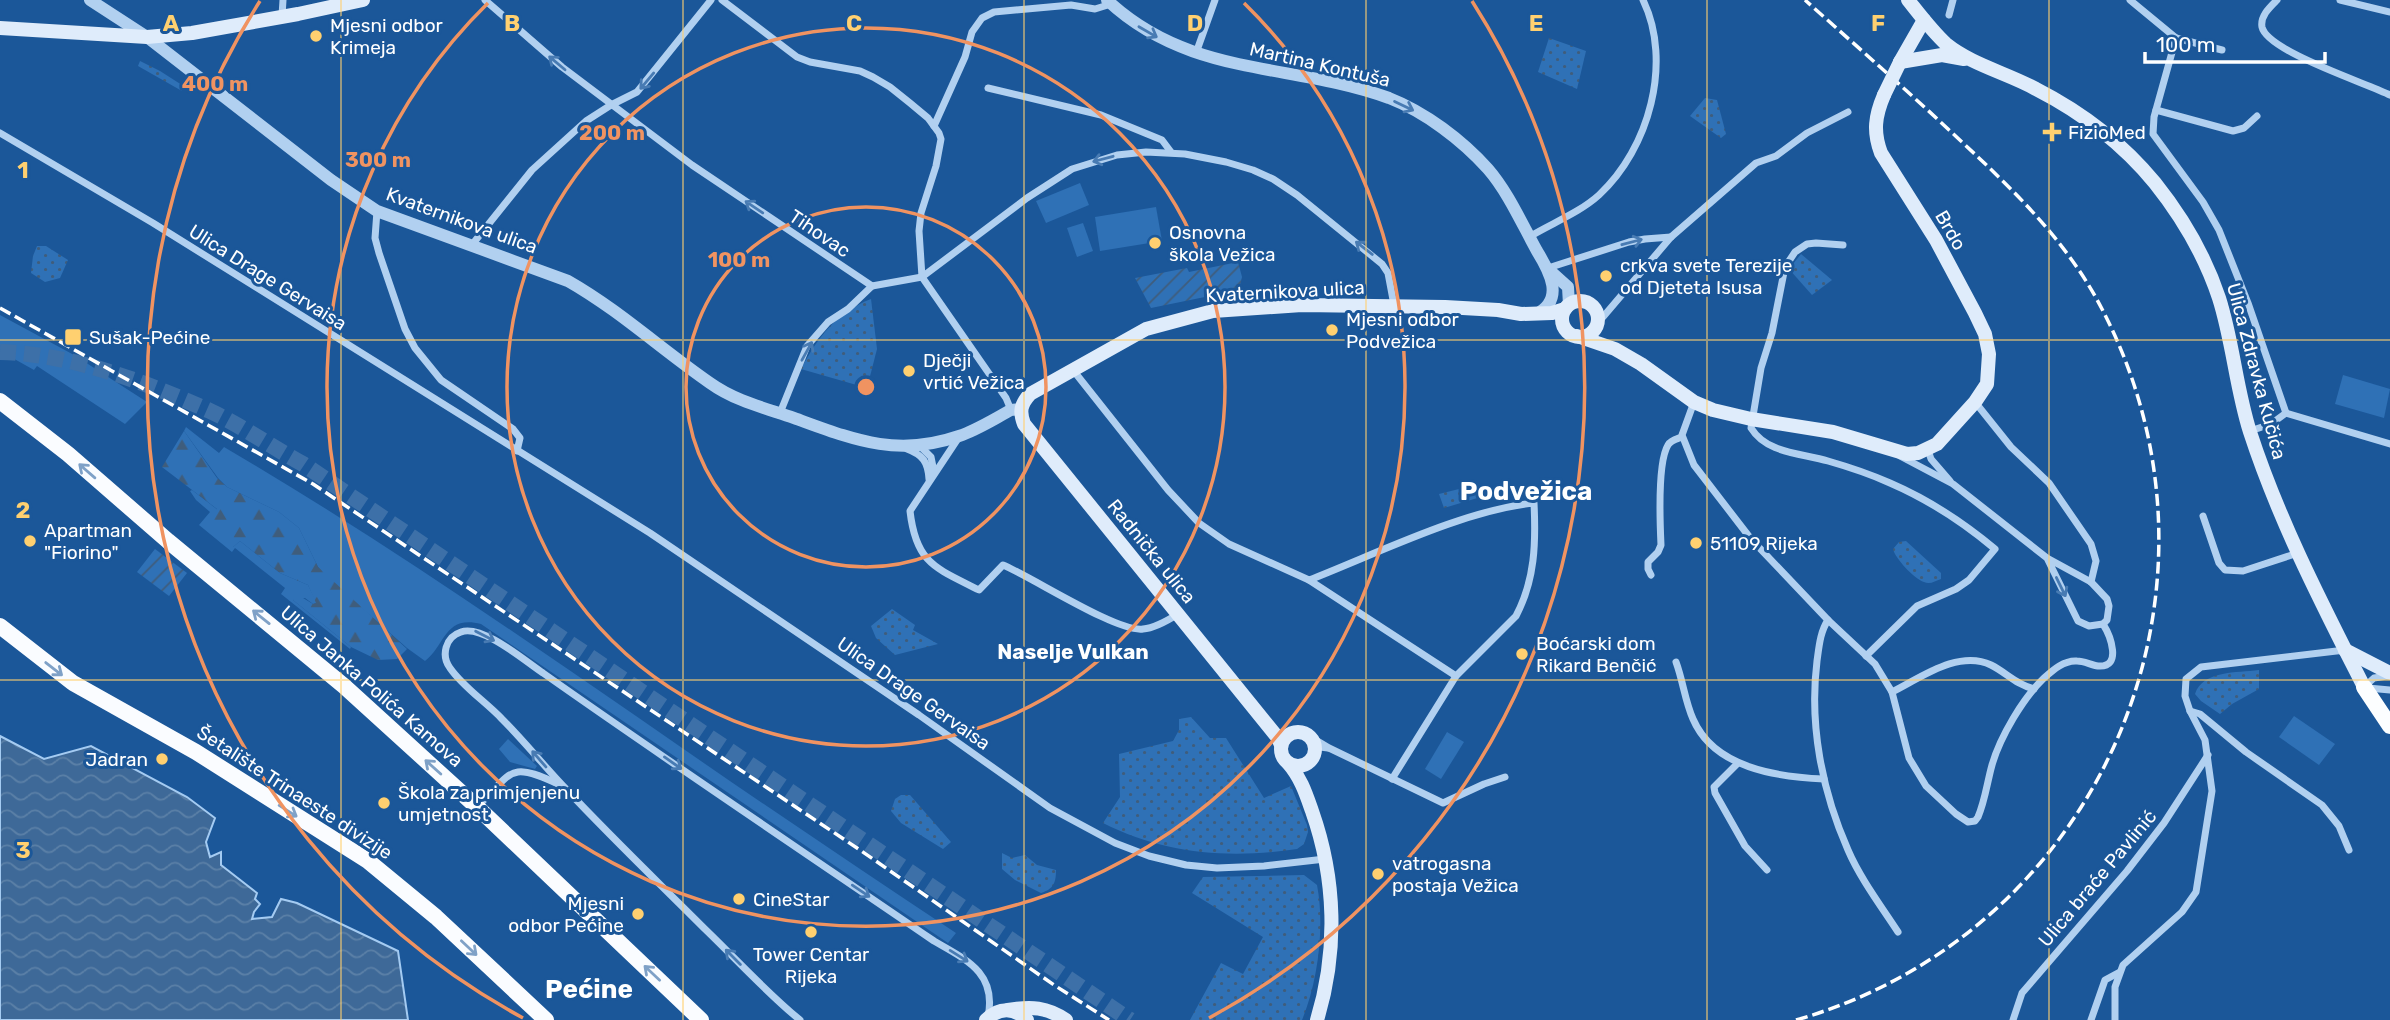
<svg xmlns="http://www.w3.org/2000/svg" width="2390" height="1020" font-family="Rubik,sans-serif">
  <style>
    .grass { fill: #2f71b6 }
    .forest { fill: url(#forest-firs) }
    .park { fill: url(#park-dots) }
    .garden { fill: url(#garden-furrows) }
    .water { fill: url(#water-waves); stroke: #a4cbf2; stroke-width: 2 }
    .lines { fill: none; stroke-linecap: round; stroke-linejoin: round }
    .trunk-tunnel { stroke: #3d70a8; stroke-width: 16; stroke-dasharray: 16 8; stroke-linecap: butt }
    .minor { stroke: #b1d0f0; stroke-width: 7 }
    .tertiary { stroke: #b1d0f0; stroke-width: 12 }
    .secondary { stroke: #dfecfb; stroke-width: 14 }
    .primary { stroke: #fafcff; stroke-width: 16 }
    .trunk { stroke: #fcfeff; stroke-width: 16 }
    .rail { stroke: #fff; stroke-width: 3.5; stroke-dasharray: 12 5; stroke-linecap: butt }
    .secondary-bridge { stroke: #dfecfb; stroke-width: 14 }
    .oneway { stroke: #487bb3 }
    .oneway2 { stroke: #7fa1c7 }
    .grid { fill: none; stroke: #ffd070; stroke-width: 2; stroke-opacity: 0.55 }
    .ring { fill: none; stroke: #f09361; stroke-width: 3.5 }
    .poi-dot { fill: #ffd070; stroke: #1b5799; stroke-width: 2.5 }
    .labels { text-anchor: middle; stroke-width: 6; stroke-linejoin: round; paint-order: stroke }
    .poi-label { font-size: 19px; fill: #fff; stroke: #1b5799; text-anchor: start }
    .street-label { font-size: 19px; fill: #fff; stroke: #1b5799 }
    .neighbourhood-label { font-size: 21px; font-weight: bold; fill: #fff; stroke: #1b5799 }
    .district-label { font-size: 26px; font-weight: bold; fill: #fff; stroke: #1b5799 }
    .grid-label { font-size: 23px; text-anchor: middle; font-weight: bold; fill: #ffd070; stroke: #1b5799; stroke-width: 6; stroke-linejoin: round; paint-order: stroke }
    .centre { fill: #f09361; stroke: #1b5799; stroke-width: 3.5 }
    .ring-label { font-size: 21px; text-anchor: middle; font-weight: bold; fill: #f09361; stroke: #1b5799; stroke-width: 6; stroke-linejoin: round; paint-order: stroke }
  </style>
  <defs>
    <pattern id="forest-firs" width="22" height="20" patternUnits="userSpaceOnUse" patternTransform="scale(1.75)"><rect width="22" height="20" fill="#2f71b6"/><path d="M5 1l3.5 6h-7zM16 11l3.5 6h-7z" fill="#3f5d7c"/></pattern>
    <pattern id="park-dots" width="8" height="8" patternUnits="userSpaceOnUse" patternTransform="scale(1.75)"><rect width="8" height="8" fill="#2f71b6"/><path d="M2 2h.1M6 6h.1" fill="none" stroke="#3f5d7c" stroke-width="1.8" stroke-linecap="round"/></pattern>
    <pattern id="garden-furrows" width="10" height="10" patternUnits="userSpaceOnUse" patternTransform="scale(1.75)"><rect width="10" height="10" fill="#2f71b6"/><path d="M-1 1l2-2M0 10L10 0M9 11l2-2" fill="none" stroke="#3f5d7c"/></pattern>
    <pattern id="water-waves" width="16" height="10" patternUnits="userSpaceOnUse" patternTransform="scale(1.75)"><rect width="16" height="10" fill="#3e6998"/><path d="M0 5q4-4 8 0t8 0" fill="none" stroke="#5b80a7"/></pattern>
  </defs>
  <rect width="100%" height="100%" fill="#1b5799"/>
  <!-- grass -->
  <g class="grass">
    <polygon points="1080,183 1089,205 1046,223 1036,201"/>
    <polygon points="1156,207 1162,241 1100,251 1095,217"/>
    <polygon points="1083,223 1093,251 1077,257 1067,228"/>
    <polygon points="0,315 74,355 147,402 125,424 37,366 34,370 0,351"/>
    <polygon points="2343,375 2390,389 2384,418 2335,404"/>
    <path d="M186,427L219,453L224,447C366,530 501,623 636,716C742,790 849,862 956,933L948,943L481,624C444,615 446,645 425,661L407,648L331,581L318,567L299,528L279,512L227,487L218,478L184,431Z"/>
    <polygon points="192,490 218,510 233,547 240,541 280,573 308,585 317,603 313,604 305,598 293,600 351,647 350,649 281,594 285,588 235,548 232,552 199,525 210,512 196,500 190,491"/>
    <polygon points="2294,716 2335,744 2319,765 2279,737"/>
    <polygon points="1447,732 1464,742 1441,779 1425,769"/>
    <polygon points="508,739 537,766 535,769 510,762 499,749"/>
  </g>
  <!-- forest -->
  <polygon class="forest" points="184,431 217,478 227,487 279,512 299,528 318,567 407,649 397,659 378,660 351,647 293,600 298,595 313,604 316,603 308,585 280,573 240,541 232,548 210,526 217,509 162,467"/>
  <!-- park -->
  <g class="park">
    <polygon points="1549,38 1586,51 1577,89 1538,72"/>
    <polygon points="140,61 160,71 185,87 182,91 138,66"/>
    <polygon points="1705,98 1717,100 1726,134 1721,138 1690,116"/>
    <polygon points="37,246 46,246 68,260 60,278 45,282 31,273 33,256"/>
    <polygon points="1801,254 1832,280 1812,295 1789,269"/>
    <path d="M871,299L877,349L867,388L801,369C817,338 837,312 871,299Z"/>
    <polygon points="1479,484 1484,496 1444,508 1439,494"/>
    <path d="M1906,541L1941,573V579C1935,581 1930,585 1924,582C1914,579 1895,558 1893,549L1899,542Z"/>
    <polygon points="892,609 915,625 913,630 938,644 895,655 876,638 871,626"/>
    <path d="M2259,670V689L2232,704L2220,714L2201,701L2195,694C2203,670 2237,673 2259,670Z"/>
    <path d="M1191,717L1210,738H1226L1264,798L1291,786L1307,825L1308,832L1304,844L1297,849C1228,859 1165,854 1103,823L1120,797L1119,754L1173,741L1179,730V719Z"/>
    <polygon points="901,795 910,795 951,842 943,849 901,823 891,811 895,799"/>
    <path d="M1002,853L1012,858L1025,855L1037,865L1056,870C1056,882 1054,889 1041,893L1015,880L1002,869Z"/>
    <path d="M1304,875L1317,885C1325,926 1318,982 1302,1020H1190L1221,963L1243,974L1263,937L1192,893L1203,877Z"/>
  </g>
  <!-- garden -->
  <g class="garden">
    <polygon points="1238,262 1242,277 1239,290 1151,308 1135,278 1187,268 1189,272"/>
    <polygon points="155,549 187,573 169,596 137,572"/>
  </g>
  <!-- water -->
  <polygon class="water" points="0,736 44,759 91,746 187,797 215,818 206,842 210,857 221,852 221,865 257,893 255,899 260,904 254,912 252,919 272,917 281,899 297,903 398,951 408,1020 0,1020"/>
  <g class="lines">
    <!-- trunk-tunnel -->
    <path class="trunk-tunnel" d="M0,352C72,354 145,382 210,411C242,426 272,447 303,464L1130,1020"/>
    <!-- minor -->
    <g class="minor">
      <polyline points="485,0 562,67 692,165 872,286 922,277 1027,198 1072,169 1117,155 1146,152 1185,154 1226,162 1253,170 1273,179 1297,195 1382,264 1388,273 1394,305"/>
      <polyline points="722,0 797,57 810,62 860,71 873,77 890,87 910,103 928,118 939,133 941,139 936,166 921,213 919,231 922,277 1006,398 1011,410"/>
      <polyline points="2130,0 2176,38 2154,117 2153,134 2203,202 2219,230 2248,303 2286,413"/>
      <path d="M2277,0C2270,7 2260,16 2262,27C2267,51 2366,83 2390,95"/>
      <polyline points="2340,0 2390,12"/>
      <polyline points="1949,15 1953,0"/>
      <polyline points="282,16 283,0"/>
      <polyline points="2176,38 2222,50"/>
      <polyline points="1196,53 1215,0"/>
      <polyline points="988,88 1101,115 1162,140 1171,152"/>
      <polyline points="2156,110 2233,131 2244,128 2257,116"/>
      <polyline points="934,126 965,57 972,32 982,18 994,12 1071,5 1095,9 1111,4"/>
      <polyline points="0,133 153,223 650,533 919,715 1050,808 1115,843 1149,856 1186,865 1217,868 1264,866 1325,859"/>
      <polyline points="377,211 375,238 379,253 405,329 415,348 441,380 513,429 520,438 517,451"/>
      <path d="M1529,237C1552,223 1579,213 1599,195C1649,149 1673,62 1643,0"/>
      <path d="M1843,245L1816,243L1807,244L1795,252L1785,267L1772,333L1761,368L1751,428C1767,454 1802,453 1828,461C1849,467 1870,474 1890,483C1927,499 1964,523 1995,549L1969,580L1956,589L1917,606L1866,656"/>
      <polyline points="471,246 532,170 586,121 611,105 637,92 711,0"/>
      <polyline points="1548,268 1629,242 1645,239 1671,237"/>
      <polyline points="1603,317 1671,237 1756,163 1776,156 1807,133 1848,112"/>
      <polyline points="1073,370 1168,490 1199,523 1229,544 1309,580 1456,676"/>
      <path d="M1694,402L1682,435L1694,465L1751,539L1828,620L1875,664L1892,692L1909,758L1926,786L1956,814L1968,822L1975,821L1978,817C1985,801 1987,783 1992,765C2000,737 2023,698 2044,678C2053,670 2064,660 2077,661C2084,661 2091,665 2098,666C2123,668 2110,635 2103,624"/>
      <polyline points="1975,402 2011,447 2049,483 2091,544 2096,561 2091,582"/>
      <polyline points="780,413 807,346 828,322 848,309 872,286"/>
      <polyline points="2286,413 2390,444"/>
      <polyline points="2250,431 2271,424 2286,413"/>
      <path d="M959,437L910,511C916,564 936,568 979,590L1003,565C1032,577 1118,633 1143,629C1155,628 1167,621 1178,614"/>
      <polyline points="921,447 931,457 934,472"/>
      <path d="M907,449C923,455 928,462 929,479"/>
      <polyline points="1928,450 1931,459 1950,481"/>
      <polyline points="1900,456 1953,484 2047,558 2091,582 2107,599 2109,606 2107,620 2103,624 2089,626 2078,621 2047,558"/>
      <polyline points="2203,516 2219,563 2225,570 2243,571 2298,553"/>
      <path d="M1651,575L1648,569V562L1658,552L1661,545C1660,523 1657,463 1668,445C1671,440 1677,439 1682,437"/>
      <path d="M1309,580C1376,554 1464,510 1534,503C1536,543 1535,580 1516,616L1456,676L1392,779"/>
      <path d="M1828,620C1820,632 1819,647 1817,661C1809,725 1822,791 1848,850C1860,878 1881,906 1898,932"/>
      <path d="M1676,662C1683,681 1685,701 1693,719C1714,768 1777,777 1824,779"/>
      <polyline points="2364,687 2374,678 2387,676"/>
      <polyline points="2368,688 2390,690"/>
      <path d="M1892,692C1919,679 1958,649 1991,665C2007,673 2015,684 2034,689"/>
      <polyline points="2190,711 2200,714 2246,752 2322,805 2339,826 2349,850"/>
      <polyline points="1309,736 1329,748 1443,803 1484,784 1505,777"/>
      <polyline points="1315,752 1320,747 1328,748"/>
      <polyline points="1738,763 1714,787 1715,793 1745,846 1767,870"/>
      <path d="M477,807C513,772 508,760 560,785"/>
      <path d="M800,1020C767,993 738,961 707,931C660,884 612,838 566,789C544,766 524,741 502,719C486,702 463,687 450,668C441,656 445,637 461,632C482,624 525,661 543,673C672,764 804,852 934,941C967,960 997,973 988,1017"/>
      <polyline points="2013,1020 2022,993 2127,871 2164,823 2208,755"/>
      <polyline points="2091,1020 2105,980 2118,973"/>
      <polyline points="2115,1020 2115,987 2123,965 2182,912 2196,892 2212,791 2205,740 2190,711 2185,696 2186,679 2201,667 2345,650"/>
    </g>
    <!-- tertiary -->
    <g class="tertiary">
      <path d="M90,0L147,37L331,180L377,211L568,281C619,310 662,350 710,383C735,401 765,408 794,418C852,439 896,458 959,436C977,430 994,419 1011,410L1021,409"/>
      <path d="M1107,0C1190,78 1290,62 1389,98C1425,112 1462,140 1488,169C1508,192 1522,224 1537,251C1550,272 1565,300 1536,314"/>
      <polyline points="1548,269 1568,287 1569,305"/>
    </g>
    <!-- secondary -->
    <g class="secondary">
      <path d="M1908,0C1920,15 1932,31 1946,44C1972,65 2007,73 2036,89C2081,112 2123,144 2155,183C2183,218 2205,256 2219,298C2233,342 2236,388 2250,432C2279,521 2322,604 2364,687"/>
      <polyline points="0,28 147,37 192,33 298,14 363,0"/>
      <polyline points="1900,62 1942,55 1964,59"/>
      <polyline points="1900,62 1924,20"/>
      <circle cx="1580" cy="319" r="18"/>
      <path d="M1577,336L1615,349L1641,364L1694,402L1713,410L1751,419L1833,432L1907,454L1918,453L1937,444L1975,402L1987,384L1989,354L1985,334L1975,313L1936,240L1881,153C1873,132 1875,116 1884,95"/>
      <polyline points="2345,650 2390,673"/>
      <circle cx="1298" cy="749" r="17"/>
      <path d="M1281,745L1278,738L1024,424C1019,411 1021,404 1030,394L1146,329L1213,311L1302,305L1445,307L1498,310L1521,314L1552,313L1565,309"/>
      <path d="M1288,763C1301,778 1306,794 1312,811C1336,879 1338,951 1317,1020"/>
      <path d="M1008,1010C1031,1006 1047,1007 1066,1020"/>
      <path d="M986,1020C999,1007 1014,1007 1027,1020"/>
    </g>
    <!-- primary -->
    <g class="primary">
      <polyline points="0,401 68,454 168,541 344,686 477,807 701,1020"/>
      <polyline points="0,626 73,683 196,752 368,861 436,917 546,1020"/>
    </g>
    <!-- trunk -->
    <polyline class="trunk" points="2364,687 2390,726"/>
    <!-- rail -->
    <g class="rail">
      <polyline points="0,308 313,484 860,850 1054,985 1109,1020"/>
      <path d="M1796,1020C2101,933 2248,589 2102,309C2065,237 2006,183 1948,129C1901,85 1853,43 1805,0"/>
    </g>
    <!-- secondary-bridge -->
    <polyline class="secondary-bridge" points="1884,95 1900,62"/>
  </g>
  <!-- one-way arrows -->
  <defs><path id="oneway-shaft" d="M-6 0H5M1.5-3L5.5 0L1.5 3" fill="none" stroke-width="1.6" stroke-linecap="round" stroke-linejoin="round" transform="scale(1.75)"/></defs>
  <g class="oneway">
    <use href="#oneway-shaft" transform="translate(1148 32) rotate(30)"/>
    <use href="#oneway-shaft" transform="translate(557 63) rotate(-140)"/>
    <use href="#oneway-shaft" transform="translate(647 81) rotate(130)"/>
    <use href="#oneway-shaft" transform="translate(1404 106) rotate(26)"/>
    <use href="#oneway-shaft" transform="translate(1103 159) rotate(165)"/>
    <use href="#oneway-shaft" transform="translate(754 207) rotate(-146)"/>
    <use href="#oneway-shaft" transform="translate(1632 242) rotate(-15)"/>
    <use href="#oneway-shaft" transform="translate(1364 248) rotate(-142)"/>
    <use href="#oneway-shaft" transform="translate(807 351) rotate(-61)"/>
    <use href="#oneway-shaft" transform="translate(2061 587) rotate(64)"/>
    <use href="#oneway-shaft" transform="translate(485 636) rotate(27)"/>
    <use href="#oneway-shaft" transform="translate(539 759) rotate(-131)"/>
    <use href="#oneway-shaft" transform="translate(673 763) rotate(35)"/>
    <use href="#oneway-shaft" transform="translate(861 891) rotate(34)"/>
    <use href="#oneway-shaft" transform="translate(959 956) rotate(32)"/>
    <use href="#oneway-shaft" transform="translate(733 957) rotate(-135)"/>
  </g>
  <g class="oneway2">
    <use href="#oneway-shaft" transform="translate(87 471) rotate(-139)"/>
    <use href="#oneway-shaft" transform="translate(261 617) rotate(-141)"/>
    <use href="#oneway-shaft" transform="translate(54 669) rotate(38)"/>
    <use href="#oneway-shaft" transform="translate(433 767) rotate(-138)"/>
    <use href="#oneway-shaft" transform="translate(288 811) rotate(32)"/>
    <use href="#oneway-shaft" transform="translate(469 948) rotate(43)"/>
    <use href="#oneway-shaft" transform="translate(652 973) rotate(-137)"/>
  </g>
  <!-- grid -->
  <path class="grid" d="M341,0V1020M683,0V1020M1024,0V1020M1366,0V1020M1707,0V1020M2049,0V1020M0,340H2390M0,680H2390"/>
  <!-- distance rings -->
  <g class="ring">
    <circle cx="866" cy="387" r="180"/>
    <circle cx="866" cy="387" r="359"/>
    <path d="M1244 3A539 539 0 1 1 488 3"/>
    <path d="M523 1018A718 718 0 0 1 260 1M1472 1A718 718 0 0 1 1209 1018"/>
  </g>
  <!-- markers -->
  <g class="poi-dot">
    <circle cx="316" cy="36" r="7"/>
    <path d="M2048.5 121.5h7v7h7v7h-7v7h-7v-7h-7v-7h7z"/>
    <circle cx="1155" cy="243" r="7"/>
    <circle cx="1606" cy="276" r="7"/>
    <circle cx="1332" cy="330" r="7"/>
    <rect x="64" y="328" width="18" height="18" rx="3.5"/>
    <circle cx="909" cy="371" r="7"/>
    <circle cx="30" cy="541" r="7"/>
    <circle cx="1696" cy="543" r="7"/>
    <circle cx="1522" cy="654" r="7"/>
    <circle cx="162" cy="759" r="7"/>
    <circle cx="384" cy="803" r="7"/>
    <circle cx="1378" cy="874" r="7"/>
    <circle cx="739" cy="899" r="7"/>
    <circle cx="638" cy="914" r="7"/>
    <circle cx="811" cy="932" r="7"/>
  </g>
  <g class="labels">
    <!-- poi labels -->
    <g class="poi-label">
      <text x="330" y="32">Mjesni odbor<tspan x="330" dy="22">Krimeja</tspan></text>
      <text x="2068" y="139">FizioMed</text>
      <text x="1169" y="239">Osnovna<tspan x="1169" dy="22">škola Vežica</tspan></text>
      <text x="1620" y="272">crkva svete Terezije<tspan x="1620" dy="22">od Djeteta Isusa</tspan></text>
      <text x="1346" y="326">Mjesni odbor<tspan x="1346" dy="22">Podvežica</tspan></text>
      <text x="89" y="344">Sušak-Pećine</text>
      <text x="923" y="367">Dječji<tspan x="923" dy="22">vrtić Vežica</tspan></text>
      <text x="44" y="537">Apartman<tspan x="44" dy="22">"Fiorino"</tspan></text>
      <text x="1710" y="550">51109 Rijeka</text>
      <text x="1536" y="650">Boćarski dom<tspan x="1536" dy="22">Rikard Benčić</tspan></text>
      <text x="148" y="766" text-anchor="end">Jadran</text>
      <text x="398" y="799">Škola za primjenjenu<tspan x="398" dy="22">umjetnost</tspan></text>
      <text x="1392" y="870">vatrogasna<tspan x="1392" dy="22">postaja Vežica</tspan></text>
      <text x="753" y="906">CineStar</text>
      <text x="624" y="910" text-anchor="end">Mjesni<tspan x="624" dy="22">odbor Pećine</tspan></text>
      <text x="811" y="961" text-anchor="middle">Tower Centar<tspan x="811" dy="22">Rijeka</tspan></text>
    </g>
    <!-- street labels -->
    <g class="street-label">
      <text transform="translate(1320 64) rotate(13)" y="7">Martina Kontuša</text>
      <text transform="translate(462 220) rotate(20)" y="7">Kvaternikova ulica</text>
      <text transform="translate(1951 230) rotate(60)" y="7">Brdo</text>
      <text transform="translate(820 233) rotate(34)" y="7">Tihovac</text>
      <text transform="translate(268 277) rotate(32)" y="7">Ulica Drage Gervaisa</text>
      <text transform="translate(1285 291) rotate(-3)" y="7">Kvaternikova ulica</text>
      <text transform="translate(2257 371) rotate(75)" y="7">Ulica Zdravka Kučića</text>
      <text transform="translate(1152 551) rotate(51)" y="7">Radnička ulica</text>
      <text transform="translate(372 686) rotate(41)" y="7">Ulica Janka Polića Kamova</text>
      <text transform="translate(914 693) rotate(35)" y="7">Ulica Drage Gervaisa</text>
      <text transform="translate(295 792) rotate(33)" y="7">Šetalište Trinaeste divizije</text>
      <text transform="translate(2097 878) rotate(-50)" y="7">Ulica braće Pavlinić</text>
    </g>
    <!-- neighbourhood labels -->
    <g class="neighbourhood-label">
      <text x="1073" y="659">Naselje Vulkan</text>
    </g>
    <!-- district labels -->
    <g class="district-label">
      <text x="1526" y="500">Podvežica</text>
      <text x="589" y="998">Pećine</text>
    </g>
  </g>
  <g class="grid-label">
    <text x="171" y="31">A</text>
    <text x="512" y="31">B</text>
    <text x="854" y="31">C</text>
    <text x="1195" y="31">D</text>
    <text x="1536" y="31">E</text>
    <text x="1878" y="31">F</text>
    <text x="23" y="178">1</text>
    <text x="23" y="518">2</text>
    <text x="23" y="858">3</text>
  </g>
  <circle cx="866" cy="387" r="10" class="centre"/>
  <g class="ring-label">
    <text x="215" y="91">400 m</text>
    <text x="612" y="140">200 m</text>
    <text x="378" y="167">300 m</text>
    <text x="739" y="267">100 m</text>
  </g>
  <!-- scale -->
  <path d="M2145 52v10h180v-10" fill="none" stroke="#ffffff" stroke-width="3.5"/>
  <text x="2156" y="52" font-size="21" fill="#ffffff" stroke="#1b5799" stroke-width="5" paint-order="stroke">100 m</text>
</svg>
